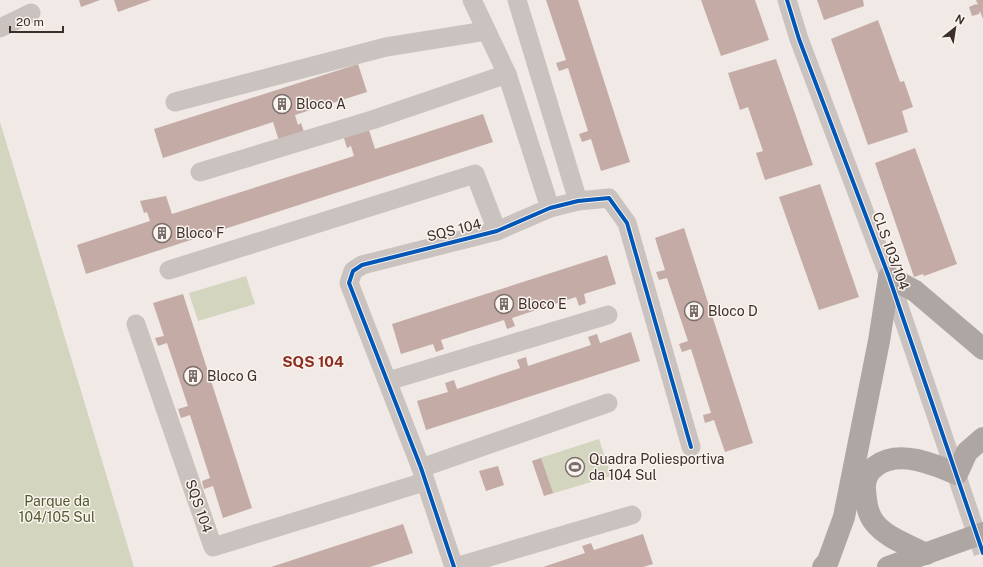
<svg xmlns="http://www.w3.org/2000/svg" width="983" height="567" font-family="'Public Sans',sans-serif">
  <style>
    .green { fill: #d3d5bf }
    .building { fill: #c4aba6 }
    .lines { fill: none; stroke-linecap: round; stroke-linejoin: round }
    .minor-tunnel { stroke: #ccc4c0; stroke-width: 19; stroke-dasharray: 19 10; stroke-linecap: butt }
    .minor { stroke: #c9c2be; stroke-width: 19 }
    .major { stroke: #aea6a3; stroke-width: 22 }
    .cycleway-casing { stroke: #fbf3ee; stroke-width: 6 }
    .cycleway { stroke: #0057b8; stroke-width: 4 }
    .labels { text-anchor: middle; stroke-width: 3; stroke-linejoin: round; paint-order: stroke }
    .poi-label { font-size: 14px; fill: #3b2e2b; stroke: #fbf3ee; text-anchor: start }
    .street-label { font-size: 14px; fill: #3b2e2b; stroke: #fbf3ee }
    .park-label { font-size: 14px; fill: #4f5a2e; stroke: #fbf3ee }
    .neighbourhood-label { font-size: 15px; font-weight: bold; fill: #8d2d21; stroke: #fbf3ee }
  </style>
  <rect width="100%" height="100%" fill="#f0e9e5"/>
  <!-- green -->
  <g class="green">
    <polygon points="0,122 134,567 0,567"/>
    <polygon points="246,276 255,304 198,321 189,293"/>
    <polygon points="599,439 611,476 551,494 540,458"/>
  </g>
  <!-- building -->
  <g class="building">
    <polygon points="79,0 100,0 81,7"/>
    <polygon points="114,0 151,0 118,12"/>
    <polygon points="546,0 578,0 630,162 601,171 591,139 582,142 579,134 588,131 568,68 559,71 556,63 566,60"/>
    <polygon points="701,0 755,0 769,40 721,56"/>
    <polygon points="817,0 863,0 864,6 824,20"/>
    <polygon points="976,0 983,0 983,19 980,11 979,14 972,16 969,7 976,4 978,5"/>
    <polygon points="878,20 899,79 900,82 904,81 913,107 902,111 908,132 868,145 831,39"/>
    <polygon points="776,59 813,165 765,180 756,153 763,151 748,107 740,110 728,73"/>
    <polygon points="358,64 367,92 295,115 298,125 301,123 305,135 279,141 273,122 163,158 154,129"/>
    <polygon points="483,114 493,142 86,274 77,245 150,221 147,212 144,213 140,201 166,196 172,214 354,156 351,146 347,148 343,135 369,130 375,149"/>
    <polygon points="915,148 957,264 924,276 923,274 914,277 875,163"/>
    <polygon points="820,184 859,297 819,310 779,197"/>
    <polygon points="684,228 753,443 725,452 714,420 705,423 703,415 711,413 691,349 682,352 679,344 688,341 667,278 659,280 656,272 665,270 655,238"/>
    <polygon points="607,255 616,284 584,294 586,303 579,306 576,297 512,318 515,326 507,329 504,320 441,340 444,349 436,352 433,344 401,354 392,324"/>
    <polygon points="183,294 252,508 223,518 213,486 204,489 202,481 210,478 190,415 181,418 178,409 188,406 167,343 158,346 155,338 164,336 153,303"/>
    <polygon points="631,332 640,361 426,430 417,401 448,392 445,383 454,380 457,389 520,368 517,360 526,357 528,366 591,345 588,337 597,334 600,343"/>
    <polygon points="541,458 553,493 544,496 532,461"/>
    <polygon points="498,466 504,485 486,491 479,471"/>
    <polygon points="403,524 413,553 370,567 271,567"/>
    <polygon points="643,534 653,564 643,567 543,567 585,553 582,546 591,543 594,550"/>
  </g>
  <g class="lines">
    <!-- minor-tunnel -->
    <polyline class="minor-tunnel" points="969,512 983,553"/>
    <!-- minor -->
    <g class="minor">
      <polyline points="472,0 507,74 550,208"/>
      <polyline points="517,0 578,201"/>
      <polyline points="787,0 799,39 889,277 969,512"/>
      <polyline points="0,28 31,13"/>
      <polyline points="175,102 386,47 486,31"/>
      <polyline points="200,172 372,120 507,74"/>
      <polyline points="169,270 475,174 497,231"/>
      <polyline points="136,324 213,547 424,482"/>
      <polyline points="388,381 608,315"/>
      <polyline points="421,468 608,403"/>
      <polyline points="454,567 421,468 349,283 353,271 362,265 497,231 550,208 578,201 609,198 627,223 691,447"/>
      <polyline points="455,567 632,515"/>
    </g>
    <!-- major -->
    <g class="major">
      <path d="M926,554C909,545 886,538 874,522C867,513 866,501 865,490C864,480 867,472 876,466C899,449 933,464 957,474L967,452L983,438"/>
      <polyline points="823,567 828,561 844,517 879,341 889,277 915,291 983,349"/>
      <polyline points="888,567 983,533"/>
    </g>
    <!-- cycleway casing -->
    <g class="cycleway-casing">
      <g id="cycleway">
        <polyline points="787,0 799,39 889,277 983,553"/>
        <polyline points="454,567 421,468 349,283 353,271 362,265 497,231 550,208 578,201 609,198 627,223 691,447"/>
      </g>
    </g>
    <!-- cycleway -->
    <use href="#cycleway" class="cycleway"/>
  </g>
  <!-- icons -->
  <defs>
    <g id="building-ring" transform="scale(1)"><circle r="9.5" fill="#fbf3ee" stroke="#7a6f6c" stroke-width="1.5"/><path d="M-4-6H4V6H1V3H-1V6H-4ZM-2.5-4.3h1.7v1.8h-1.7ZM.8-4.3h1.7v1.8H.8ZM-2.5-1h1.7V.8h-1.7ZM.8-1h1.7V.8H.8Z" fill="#7a6f6c"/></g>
    <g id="stadium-ring" transform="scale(1)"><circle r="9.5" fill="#fbf3ee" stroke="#7a6f6c" stroke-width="1.5"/><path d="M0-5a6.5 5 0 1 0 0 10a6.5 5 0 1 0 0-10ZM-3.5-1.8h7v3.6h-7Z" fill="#7a6f6c"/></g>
  </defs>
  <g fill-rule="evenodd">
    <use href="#building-ring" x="282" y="104"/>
    <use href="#building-ring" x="162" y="233"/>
    <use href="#building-ring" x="504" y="304"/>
    <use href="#building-ring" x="694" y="311"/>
    <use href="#building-ring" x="193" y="376"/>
    <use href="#stadium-ring" x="575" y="467"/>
  </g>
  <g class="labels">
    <!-- poi labels -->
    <g class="poi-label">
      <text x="296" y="109">Bloco A</text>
      <text x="176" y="238">Bloco F</text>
      <text x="518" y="309">Bloco E</text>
      <text x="708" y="316">Bloco D</text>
      <text x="207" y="381">Bloco G</text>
      <text x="589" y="464">Quadra Poliesportiva<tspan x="589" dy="16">da 104 Sul</tspan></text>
    </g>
    <!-- street labels -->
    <g class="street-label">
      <text transform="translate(454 230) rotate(-14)" y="5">SQS 104</text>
      <text transform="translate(891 251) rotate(70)" y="5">CLS 103/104</text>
      <text transform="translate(199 506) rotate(71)" y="5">SQS 104</text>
    </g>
    <!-- park labels -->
    <g class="park-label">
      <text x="57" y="506">Parque da<tspan x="57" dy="16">104/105 Sul</tspan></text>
    </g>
    <!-- neighbourhood labels -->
    <g class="neighbourhood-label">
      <text x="313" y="367">SQS 104</text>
    </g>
  </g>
  <!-- north arrow -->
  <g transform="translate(955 28) rotate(30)" stroke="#fbf3ee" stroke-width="3" paint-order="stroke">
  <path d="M0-3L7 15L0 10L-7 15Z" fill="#3b2e2b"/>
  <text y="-6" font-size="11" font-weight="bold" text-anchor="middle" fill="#3b2e2b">N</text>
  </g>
  <!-- scale -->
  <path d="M10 26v6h53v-6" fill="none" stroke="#3b2e2b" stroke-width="2"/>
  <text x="16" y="26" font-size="12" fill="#3b2e2b" stroke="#fbf3ee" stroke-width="3" paint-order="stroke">20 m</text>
</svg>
